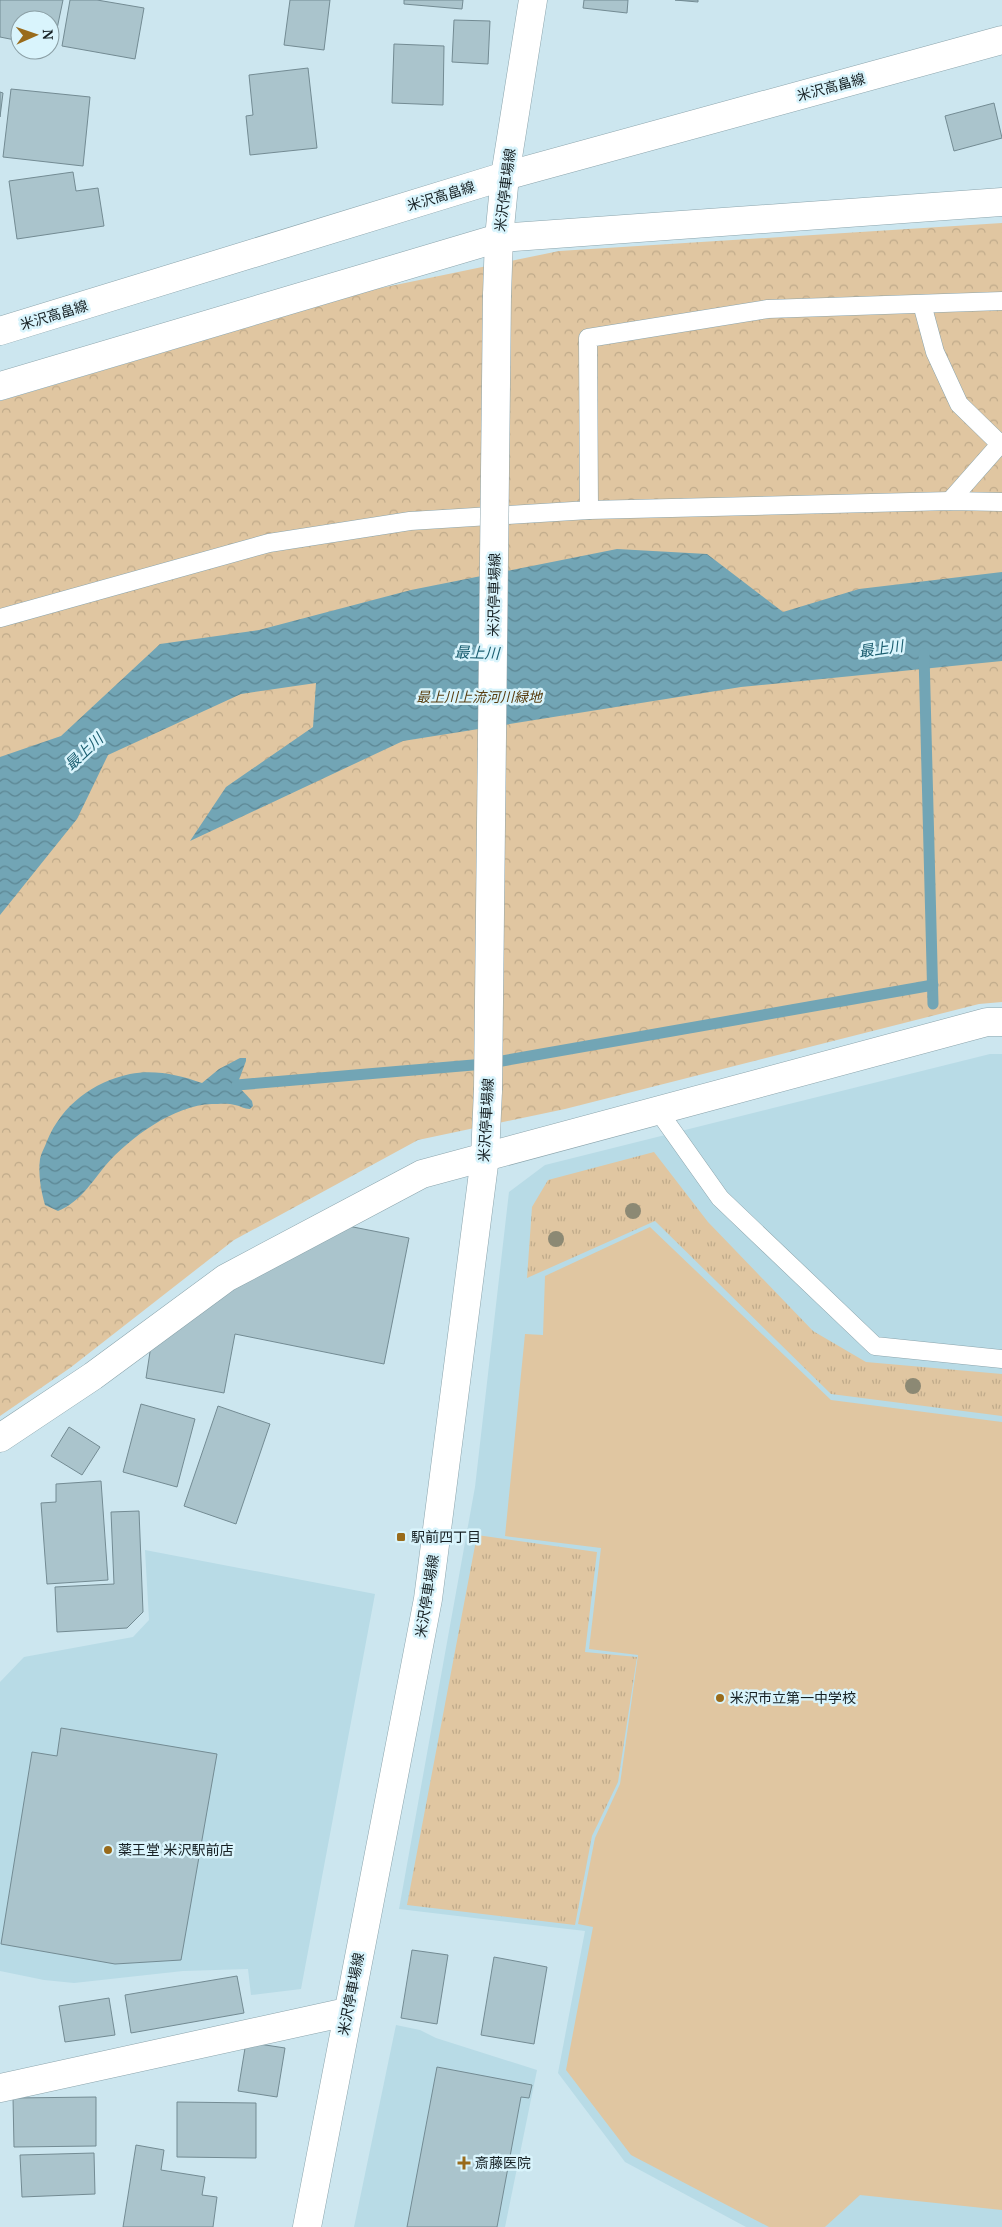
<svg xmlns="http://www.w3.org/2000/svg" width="1002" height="2227" font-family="'PT Serif','Noto Sans JP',serif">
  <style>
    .built { fill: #b8dbe6 }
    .grass { fill: url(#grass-tufts) }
    .park { fill: url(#park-crowns) }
    .pitch { fill: #e0c6a1 }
    .water { fill: url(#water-waves) }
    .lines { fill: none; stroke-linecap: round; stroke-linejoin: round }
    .stream { stroke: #72a5b5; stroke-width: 11 }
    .building { fill: #aac4cc; stroke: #738b93 }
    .lane-casing { stroke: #8ba4ac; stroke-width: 19 }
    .street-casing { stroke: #8ba4ac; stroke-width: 29 }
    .primary-casing { stroke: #8ba4ac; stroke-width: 29 }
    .lane { stroke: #fff; stroke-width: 18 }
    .street { stroke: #fff; stroke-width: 28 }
    .primary { stroke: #fff; stroke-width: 28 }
    .primary-bridge-casing { stroke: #8ba4ac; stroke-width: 29; stroke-linecap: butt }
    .primary-bridge { stroke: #fff; stroke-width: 28 }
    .tree { fill: #8c8974 }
    .poi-dot { fill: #996b1b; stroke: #d9f4fc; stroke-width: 2 }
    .labels { text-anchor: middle; stroke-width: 5; stroke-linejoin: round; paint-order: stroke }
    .street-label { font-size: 14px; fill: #151f22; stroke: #d9f4fc }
    .park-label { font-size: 14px; font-style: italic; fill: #583d0f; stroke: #d9f4fc }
    .poi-label { font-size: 14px; fill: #151f22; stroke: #d9f4fc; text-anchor: start }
    .water-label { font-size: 15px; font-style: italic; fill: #1b5e70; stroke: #d9f4fc }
  </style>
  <defs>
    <pattern id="grass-tufts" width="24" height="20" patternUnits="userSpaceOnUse" patternTransform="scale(1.25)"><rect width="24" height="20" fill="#e0c6a1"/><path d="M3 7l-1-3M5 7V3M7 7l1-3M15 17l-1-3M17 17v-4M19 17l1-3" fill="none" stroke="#bfaa8a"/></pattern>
    <pattern id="park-crowns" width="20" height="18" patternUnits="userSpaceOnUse" patternTransform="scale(1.25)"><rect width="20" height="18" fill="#e0c6a1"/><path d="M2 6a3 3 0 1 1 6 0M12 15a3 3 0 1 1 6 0" fill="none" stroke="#bfaa8a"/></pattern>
    <pattern id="water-waves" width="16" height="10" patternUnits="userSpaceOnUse" patternTransform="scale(1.25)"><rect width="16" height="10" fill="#72a5b5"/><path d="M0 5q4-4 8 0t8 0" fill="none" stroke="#5c8693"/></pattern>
  </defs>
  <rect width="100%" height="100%" fill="#cce6ef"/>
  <!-- built -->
  <g class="built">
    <polygon points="990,1054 1002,1054 1002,2227 746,2227 625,2162 558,2073 585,1931 399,1909 475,1487 509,1192 545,1165"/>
    <polygon points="145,1550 375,1594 301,1989 251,1995 248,1969 183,1971 74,1983 44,1980 0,1971 0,1682 24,1657 133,1637 149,1620"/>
    <polygon points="396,2025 420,2030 436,2038 537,2070 505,2227 354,2227"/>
  </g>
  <!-- grass -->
  <g class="grass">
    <polygon points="654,1152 708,1222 813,1331 866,1362 1002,1374 1002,1416 831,1394 655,1221 527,1278 532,1207 548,1180"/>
    <polygon points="477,1535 597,1552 585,1652 637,1657 618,1782 592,1836 575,1925 407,1905"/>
  </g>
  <!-- park -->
  <polygon class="park" points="1002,223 1002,1002 979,1004 565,1109 418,1140 234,1240 70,1368 0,1416 0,401 376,289 559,251"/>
  <!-- pitch -->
  <polygon class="pitch" points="650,1227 831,1400 1002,1422 1002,2210 860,2195 825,2227 769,2227 631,2155 566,2070 593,1927 578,1924 595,1838 620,1784 638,1655 589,1649 601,1548 505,1536 525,1334 543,1335 545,1276"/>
  <!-- water -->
  <g class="water">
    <polygon points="617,549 707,554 783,612 859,589 1002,572 1002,661 741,687 403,741 190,841 226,787 313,727 316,683 241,694 108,755 77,819 0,915 0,757 61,736 160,644 259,630 411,590"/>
    <path d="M240,1058H246V1061L237,1085L252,1101L253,1106L250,1109C244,1109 241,1106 235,1105C229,1103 219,1104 212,1104C174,1105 129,1138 105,1166C91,1183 80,1202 58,1211L45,1205C41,1191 38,1174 40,1159C41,1153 45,1147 47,1141C62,1105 93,1082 130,1074C154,1069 180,1075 202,1083L219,1069Z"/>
  </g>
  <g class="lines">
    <!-- stream -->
    <g class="stream">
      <polyline points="924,654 933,1004"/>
      <polyline points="237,1085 485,1064 933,985"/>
    </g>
  </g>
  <!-- building -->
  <g class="building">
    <polygon points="0,0 63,0 53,48 50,47 50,20 20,20 20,41 0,37"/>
    <polygon points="70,0 97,0 144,8 135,59 62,46"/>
    <polygon points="290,0 330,0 324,50 284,45"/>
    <polygon points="404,0 463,0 462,9 404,4"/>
    <polygon points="584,0 628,0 627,13 583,8"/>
    <polygon points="675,0 698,0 698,2"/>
    <polygon points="454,20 490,21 488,64 452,62"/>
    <polygon points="394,44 444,46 443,105 392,103"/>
    <polygon points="308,68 317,148 250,155 246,116 253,115 249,75"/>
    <polygon points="11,89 90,97 83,166 3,157"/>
    <polygon points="0,92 3,93 0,117"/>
    <polygon points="994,103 1002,138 954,151 945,116"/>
    <polygon points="73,172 76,191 98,188 104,226 17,239 9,181"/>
    <polygon points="343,1225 409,1238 384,1364 235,1334 224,1393 146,1378 152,1339 228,1286"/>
    <polygon points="141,1404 195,1419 177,1487 123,1472"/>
    <polygon points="218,1406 270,1424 236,1524 184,1506"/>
    <polygon points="69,1427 100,1447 82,1475 51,1456"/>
    <polygon points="101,1481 108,1580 47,1584 41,1503 56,1502 56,1484"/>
    <polygon points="139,1511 143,1612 127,1628 57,1632 55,1587 114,1584 111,1512"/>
    <polygon points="61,1728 217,1754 181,1960 115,1964 1,1944 32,1752 57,1756"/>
    <polygon points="412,1950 448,1955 437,2024 401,2018"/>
    <polygon points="494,1957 547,1967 534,2044 481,2035"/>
    <polygon points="237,1976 244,2013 131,2033 125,1995"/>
    <polygon points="109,1998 115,2035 65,2042 59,2006"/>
    <polygon points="246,2042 285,2048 277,2097 238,2091"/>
    <polygon points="437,2067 532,2085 529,2098 521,2097 497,2227 407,2227"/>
    <polygon points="96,2097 96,2146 14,2147 13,2098"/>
    <polygon points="177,2102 256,2103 256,2158 177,2157"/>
    <polygon points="136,2145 164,2150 161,2170 205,2177 202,2195 217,2197 213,2227 123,2227"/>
    <polygon points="94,2153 95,2194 22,2197 20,2155"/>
  </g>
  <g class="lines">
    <!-- lane casing -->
    <g class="lane-casing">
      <g id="lane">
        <polyline points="922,304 935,352 959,404 999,443"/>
        <polyline points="950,501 1002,442"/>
        <polyline points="589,510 950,501 1002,502"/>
        <polyline points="0,618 269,543 410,521 589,510 588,338 768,309 1002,301"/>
        <polyline points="659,1112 720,1198 875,1346 1002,1359"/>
      </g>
    </g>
    <!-- street casing -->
    <g class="street-casing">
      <g id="street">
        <polyline points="0,386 499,238 1002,202"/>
        <polyline points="0,1438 93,1376 226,1278 422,1174 987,1022 1002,1022"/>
        <polyline points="0,2088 347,2012"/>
      </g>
    </g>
    <!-- primary casing -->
    <g class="primary-casing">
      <g id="primary">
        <polyline points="497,295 499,238 505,176 533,0"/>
        <polyline points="0,331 505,176 1002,40"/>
        <polyline points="307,2227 428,1599 485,1157 488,1090"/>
      </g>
    </g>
    <!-- lane -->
    <use href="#lane" class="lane"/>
    <!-- street -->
    <use href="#street" class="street"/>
    <!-- primary -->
    <use href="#primary" class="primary"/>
    <!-- primary-bridge casing -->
    <g class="primary-bridge-casing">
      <polyline id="primary-bridge" points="488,1090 497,295"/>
    </g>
    <!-- primary-bridge -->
    <use href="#primary-bridge" class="primary-bridge"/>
  </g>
  <!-- trees -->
  <g class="tree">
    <circle cx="633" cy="1211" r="8"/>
    <circle cx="556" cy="1239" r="8"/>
    <circle cx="913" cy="1386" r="8"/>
  </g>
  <!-- markers -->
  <g class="poi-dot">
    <rect x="396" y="1532" width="10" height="10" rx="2.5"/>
    <circle cx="720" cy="1698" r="5"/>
    <circle cx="108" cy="1850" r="5"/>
    <path d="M461.5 2155.5h5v5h5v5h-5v5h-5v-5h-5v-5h5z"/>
  </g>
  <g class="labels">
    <!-- street labels -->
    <g class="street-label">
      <text transform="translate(831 87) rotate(-15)" y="5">米沢高畠線</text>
      <text transform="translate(505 190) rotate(-83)" y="5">米沢停車場線</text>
      <text transform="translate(441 196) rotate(-17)" y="5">米沢高畠線</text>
      <text transform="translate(54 315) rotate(-17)" y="5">米沢高畠線</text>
      <text transform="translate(494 595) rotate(-89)" y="5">米沢停車場線</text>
      <text transform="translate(486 1120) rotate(-87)" y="5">米沢停車場線</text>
      <text transform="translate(427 1596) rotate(-81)" y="5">米沢停車場線</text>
      <text transform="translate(351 1994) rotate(-79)" y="5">米沢停車場線</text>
    </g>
    <!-- park labels -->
    <g class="park-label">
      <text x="479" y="702">最上川上流河川緑地</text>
    </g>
    <!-- poi labels -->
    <g class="poi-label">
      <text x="411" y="1542">駅前四丁目</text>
      <text x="730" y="1703">米沢市立第一中学校</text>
      <text x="118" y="1855">薬王堂 米沢駅前店</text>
      <text x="475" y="2168">斎藤医院</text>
    </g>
    <!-- water labels -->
    <g class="water-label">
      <text transform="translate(881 649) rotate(-8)" y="5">最上川</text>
      <text transform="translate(477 653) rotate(2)" y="5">最上川</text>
      <text transform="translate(84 752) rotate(-43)" y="5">最上川</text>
    </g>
  </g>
  <!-- north arrow -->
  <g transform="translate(35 35) rotate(88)"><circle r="24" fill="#d9f4fc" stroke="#8b9fa5"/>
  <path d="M0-4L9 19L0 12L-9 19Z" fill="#996b1b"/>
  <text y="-8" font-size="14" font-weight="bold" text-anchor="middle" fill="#151f22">N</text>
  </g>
</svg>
